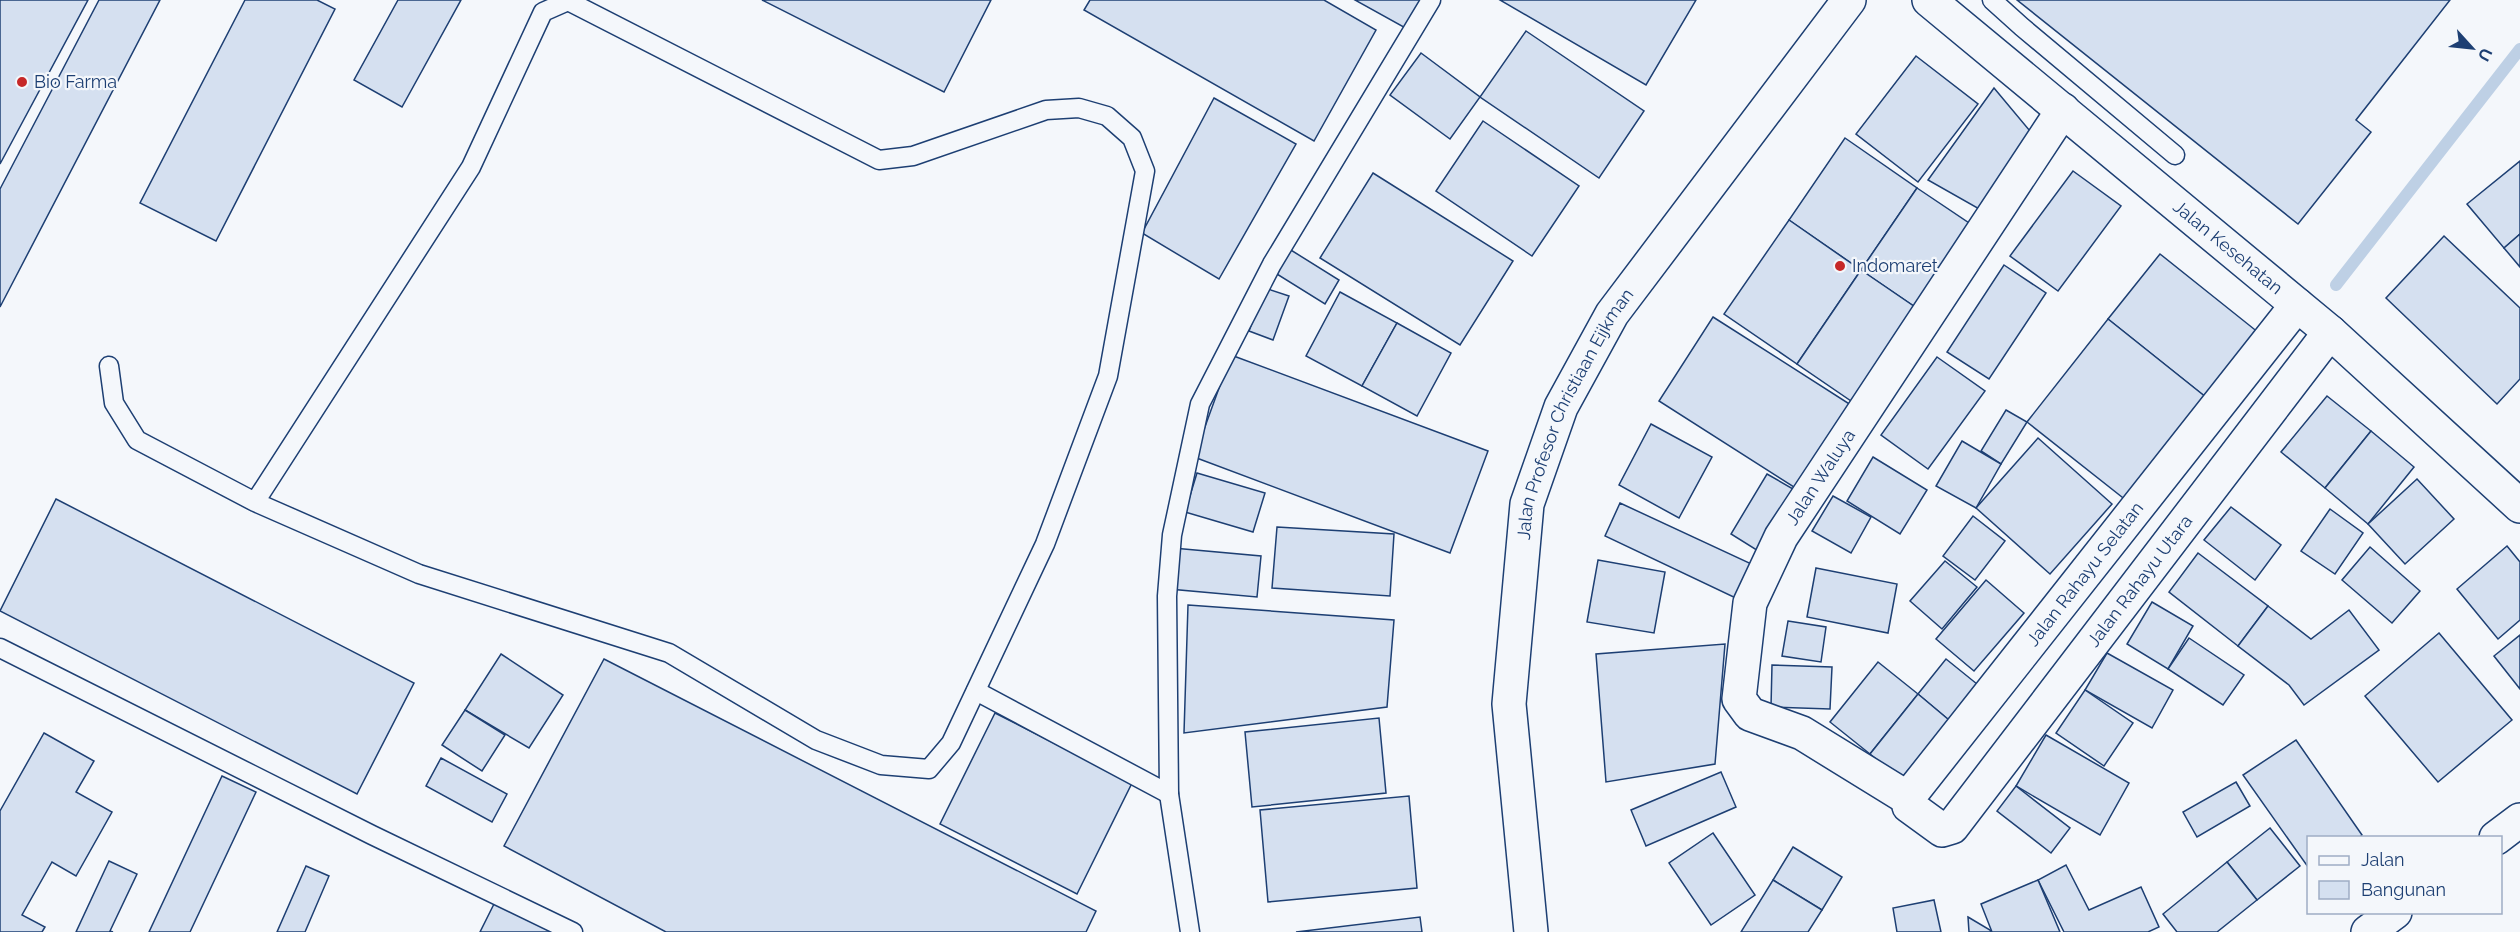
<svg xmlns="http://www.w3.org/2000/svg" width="2520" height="932" font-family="Raleway,sans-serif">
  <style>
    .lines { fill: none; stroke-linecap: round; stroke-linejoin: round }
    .stream { stroke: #bed0e5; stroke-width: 12 }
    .building { fill: #d5e0f0; stroke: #1d3f73; stroke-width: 1.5 }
    .service-casing { stroke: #1d3f73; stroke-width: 21 }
    .minor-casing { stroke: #1d3f73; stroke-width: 36 }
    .secondary-casing { stroke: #1d3f73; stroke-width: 36 }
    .service { stroke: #f4f7fb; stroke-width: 18 }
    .minor { stroke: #f4f7fb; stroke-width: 33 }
    .secondary { stroke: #f4f7fb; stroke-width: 33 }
    .poi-dot { fill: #c62828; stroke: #f4f7fb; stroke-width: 2 }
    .labels { text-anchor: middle; stroke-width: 4.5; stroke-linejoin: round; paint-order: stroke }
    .poi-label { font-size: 18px; fill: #1d3f73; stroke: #f4f7fb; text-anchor: start }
    .street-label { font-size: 18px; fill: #1d3f73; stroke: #f4f7fb }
  </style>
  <rect width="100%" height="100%" fill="#f4f7fb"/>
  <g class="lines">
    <!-- stream -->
    <polyline class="stream" points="2336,285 2520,49"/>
  </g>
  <!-- building -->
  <g class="building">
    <polygon points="0,0 88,0 0,164"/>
    <polygon points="99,0 160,0 0,307 0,189"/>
    <polygon points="245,0 317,0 335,9 216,241 140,203"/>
    <polygon points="398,0 461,0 402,107 354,80"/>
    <polygon points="762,0 991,0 944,92"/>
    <polygon points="1090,0 1324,0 1376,30 1314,141 1084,10"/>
    <polygon points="1355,0 1425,0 1409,30"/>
    <polygon points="1500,0 1696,0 1646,85"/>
    <polygon points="2017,0 2450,0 2356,120 2371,132 2298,224"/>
    <polygon points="1526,31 1644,111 1599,178 1480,97"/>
    <polygon points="1421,53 1480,97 1450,139 1390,95"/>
    <polygon points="1916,56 1978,104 1918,182 1856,134"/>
    <polygon points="1994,88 2030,131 1988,214 1928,180"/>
    <polygon points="1214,98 1296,144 1219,279 1142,233"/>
    <polygon points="1483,121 1579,186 1532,256 1436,191"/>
    <polygon points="1845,138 1917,188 1861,270 1789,220"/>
    <polygon points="2520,161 2520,234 2504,248 2467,204"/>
    <polygon points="2073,171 2121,206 2058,291 2010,256"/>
    <polygon points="1373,173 1513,261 1460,345 1320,258"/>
    <polygon points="1917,188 1975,227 1918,309 1861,270"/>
    <polygon points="1789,220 1861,270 1797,364 1724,314"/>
    <polygon points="2520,234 2520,267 2504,248"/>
    <polygon points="2444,236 2520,308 2520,379 2497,404 2386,298"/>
    <polygon points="1286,247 1339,280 1325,304 1272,271"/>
    <polygon points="2160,254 2259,333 2207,398 2108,319"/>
    <polygon points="2004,265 2046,293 1989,379 1947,352"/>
    <polygon points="1861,270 1918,309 1854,403 1797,364"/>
    <polygon points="1265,288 1289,296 1273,340 1249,331"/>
    <polygon points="1340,292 1397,323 1362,386 1306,356"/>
    <polygon points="1713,317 1851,405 1797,489 1659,401"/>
    <polygon points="2108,319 2207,398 2127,501 2027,422"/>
    <polygon points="1397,323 1451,353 1417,416 1362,386"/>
    <polygon points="1231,355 1488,451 1450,553 1194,457"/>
    <polygon points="1937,357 1985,391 1928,469 1881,435"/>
    <polygon points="2327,396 2371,431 2325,488 2281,452"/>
    <polygon points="2006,410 2027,422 2001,464 1981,451"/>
    <polygon points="1651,424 1712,457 1679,518 1619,485"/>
    <polygon points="2371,431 2414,467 2368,524 2325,488"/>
    <polygon points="2038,438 2112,504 2050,574 1976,508"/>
    <polygon points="1962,441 2001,464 1976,508 1936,486"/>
    <polygon points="1873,457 1927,490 1900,534 1847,501"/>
    <polygon points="1197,473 1265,493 1253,532 1185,512"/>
    <polygon points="1767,474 1800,493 1763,554 1731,534"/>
    <polygon points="2417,479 2454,519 2405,564 2368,524"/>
    <polygon points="1833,496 1871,517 1851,553 1812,531"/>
    <polygon points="56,499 414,683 357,794 0,611"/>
    <polygon points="1620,503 1758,567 1742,601 1605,536"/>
    <polygon points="2231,507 2281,545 2255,580 2204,540"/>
    <polygon points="2330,509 2363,533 2335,574 2301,551"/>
    <polygon points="1973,516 2005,541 1975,580 1943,556"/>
    <polygon points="1277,527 1394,534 1390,596 1272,588"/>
    <polygon points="2507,546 2520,562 2520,620 2498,639 2457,589"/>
    <polygon points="2370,547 2420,591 2392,623 2342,580"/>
    <polygon points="1173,548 1261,556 1257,597 1169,589"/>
    <polygon points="2198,553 2268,606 2238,646 2169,592"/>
    <polygon points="1598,560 1665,572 1654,633 1587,622"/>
    <polygon points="1945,561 1977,587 1942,629 1910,601"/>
    <polygon points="1816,568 1897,584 1888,633 1807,617"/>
    <polygon points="1986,580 2024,613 1974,671 1936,639"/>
    <polygon points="2152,602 2193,626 2168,669 2127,644"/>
    <polygon points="1188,605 1394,620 1387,707 1184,733"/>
    <polygon points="2268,606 2311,639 2349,610 2379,650 2304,705 2289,685 2238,646"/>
    <polygon points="1788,621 1826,627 1821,662 1782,656"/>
    <polygon points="2439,633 2512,720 2438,782 2365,696"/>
    <polygon points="2520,635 2520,689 2494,656"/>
    <polygon points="2189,638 2244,675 2223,705 2168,669"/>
    <polygon points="1725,644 1715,764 1606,782 1596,654"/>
    <polygon points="2107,653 2173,690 2152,728 2085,690"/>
    <polygon points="501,654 563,695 529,748 465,710"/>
    <polygon points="604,659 1096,911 1086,932 666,932 504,846"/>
    <polygon points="1946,659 1977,684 1949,720 1918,694"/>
    <polygon points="1878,662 1918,694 1870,754 1830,722"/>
    <polygon points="1772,665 1832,667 1830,709 1771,707"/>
    <polygon points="2085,690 2133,723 2104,766 2056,733"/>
    <polygon points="1918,694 1949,720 1901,779 1870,754"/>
    <polygon points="465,710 505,735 482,771 442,745"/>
    <polygon points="995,713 1132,783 1077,894 940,824"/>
    <polygon points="1379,718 1386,793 1252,807 1245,732"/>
    <polygon points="44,733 94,761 76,792 112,812 76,876 52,862 22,915 45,927 42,932 0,932 0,811"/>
    <polygon points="2046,735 2129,783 2100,835 2016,786"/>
    <polygon points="2296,740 2362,835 2359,838 2308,838 2308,867 2243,775"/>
    <polygon points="441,758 507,794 492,822 426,786"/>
    <polygon points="1721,772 1736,807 1646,846 1631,810"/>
    <polygon points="222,776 256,792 190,932 149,932"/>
    <polygon points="2236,782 2250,806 2197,837 2183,812"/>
    <polygon points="2016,786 2070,828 2051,853 1997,811"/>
    <polygon points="1409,796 1417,888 1268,902 1260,810"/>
    <polygon points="2270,828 2300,866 2257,900 2227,862"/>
    <polygon points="1713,833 1755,895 1711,925 1669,863"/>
    <polygon points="1793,847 1842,877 1822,910 1773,880"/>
    <polygon points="109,861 137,874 110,931 113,932 76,932"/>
    <polygon points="2227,862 2257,900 2217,932 2177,932 2163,914"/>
    <polygon points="2066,865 2089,910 2141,887 2159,927 2148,932 2064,932 2038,880"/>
    <polygon points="306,866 329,876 305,932 277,932"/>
    <polygon points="1773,880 1822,910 1808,932 1741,932"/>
    <polygon points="2038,880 2060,932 1992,932 1981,904"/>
    <polygon points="1934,900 1941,932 1897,932 1893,908"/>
    <polygon points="495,902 553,932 480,932"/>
    <polygon points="1420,917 1422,932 1296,932"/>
    <polygon points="1968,917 1990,930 1991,932 1969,932"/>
  </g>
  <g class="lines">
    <!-- service casing -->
    <g class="service-casing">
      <g id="service">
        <polyline points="1992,0 2022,27 2175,155"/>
        <polyline points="109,366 114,403 137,440 255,502 419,574 669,653 816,740 881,765 929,769 951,743 1045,544 1108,376 1145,171 1132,138 1107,116 1079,108 1046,110 913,156 879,160 568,1 543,12 471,167 255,502"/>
        <polyline points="0,648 372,835 573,932"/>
        <polyline points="976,691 1169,794"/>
        <polyline points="1190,932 1169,794 1167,596 1172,535 1200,404 1272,264 1431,0"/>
      </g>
    </g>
    <!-- minor casing -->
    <g class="minor-casing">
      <g id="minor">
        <path id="s1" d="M1929,0L2330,332L2520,506"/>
        <path id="s2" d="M2297,305L1914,790L1909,799V806L1942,830L1952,827L2330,332"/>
        <path id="s3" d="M1909,799L1802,733L1750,714L1739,699L1750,603L1781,537L2063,110"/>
      </g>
    </g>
    <!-- secondary casing -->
    <g class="secondary-casing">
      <g id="secondary">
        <polyline points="2496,838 2520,820"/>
        <path id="s4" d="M1531,932L1509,704L1527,504L1561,407L1612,314L1849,0"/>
        <polyline points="2368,932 2395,912"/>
      </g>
    </g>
    <!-- service -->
    <use href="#service" class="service"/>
    <!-- minor -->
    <use href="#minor" class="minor"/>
    <!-- secondary -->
    <use href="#secondary" class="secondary"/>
  </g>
  <!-- markers -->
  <g class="poi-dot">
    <circle cx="22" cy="82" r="6"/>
    <circle cx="1840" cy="266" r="6"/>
  </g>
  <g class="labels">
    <!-- poi labels -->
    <g class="poi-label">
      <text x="34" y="88">Bio Farma</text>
      <text x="1852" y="272">Indomaret</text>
    </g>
    <!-- street labels -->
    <g class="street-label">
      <text dy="6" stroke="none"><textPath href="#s1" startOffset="388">Jalan Kesehatan</textPath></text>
      <text dy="6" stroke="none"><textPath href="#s4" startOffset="531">Jalan Profesor Christiaan Eijkman</textPath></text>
      <text dy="6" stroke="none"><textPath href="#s3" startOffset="441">Jalan Waluya</textPath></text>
      <text transform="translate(2085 574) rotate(-52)" y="6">Jalan Rahayu Selatan</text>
      <text dy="6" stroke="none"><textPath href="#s2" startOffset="996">Jalan Rahayu Utara</textPath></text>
    </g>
  </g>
  <!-- legend -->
  <rect x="2307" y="836" width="195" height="78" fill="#f4f7fb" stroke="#9eadc5" stroke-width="1.5"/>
  <rect x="2319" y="856" width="30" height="9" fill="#f4f7fb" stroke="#9eadc5" stroke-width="1.5"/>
  <text x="2361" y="866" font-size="18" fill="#1d3f73">Jalan</text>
  <rect x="2319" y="881" width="30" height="18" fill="#d5e0f0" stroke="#9eadc5" stroke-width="1.5"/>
  <text x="2361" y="896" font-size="18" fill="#1d3f73">Bangunan</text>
  <!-- north arrow -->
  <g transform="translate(2472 48) rotate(117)" stroke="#f4f7fb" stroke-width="4.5" paint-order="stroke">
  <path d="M0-4.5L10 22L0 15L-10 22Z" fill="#1d3f73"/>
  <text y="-9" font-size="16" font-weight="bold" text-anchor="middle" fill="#1d3f73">U</text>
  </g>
</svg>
